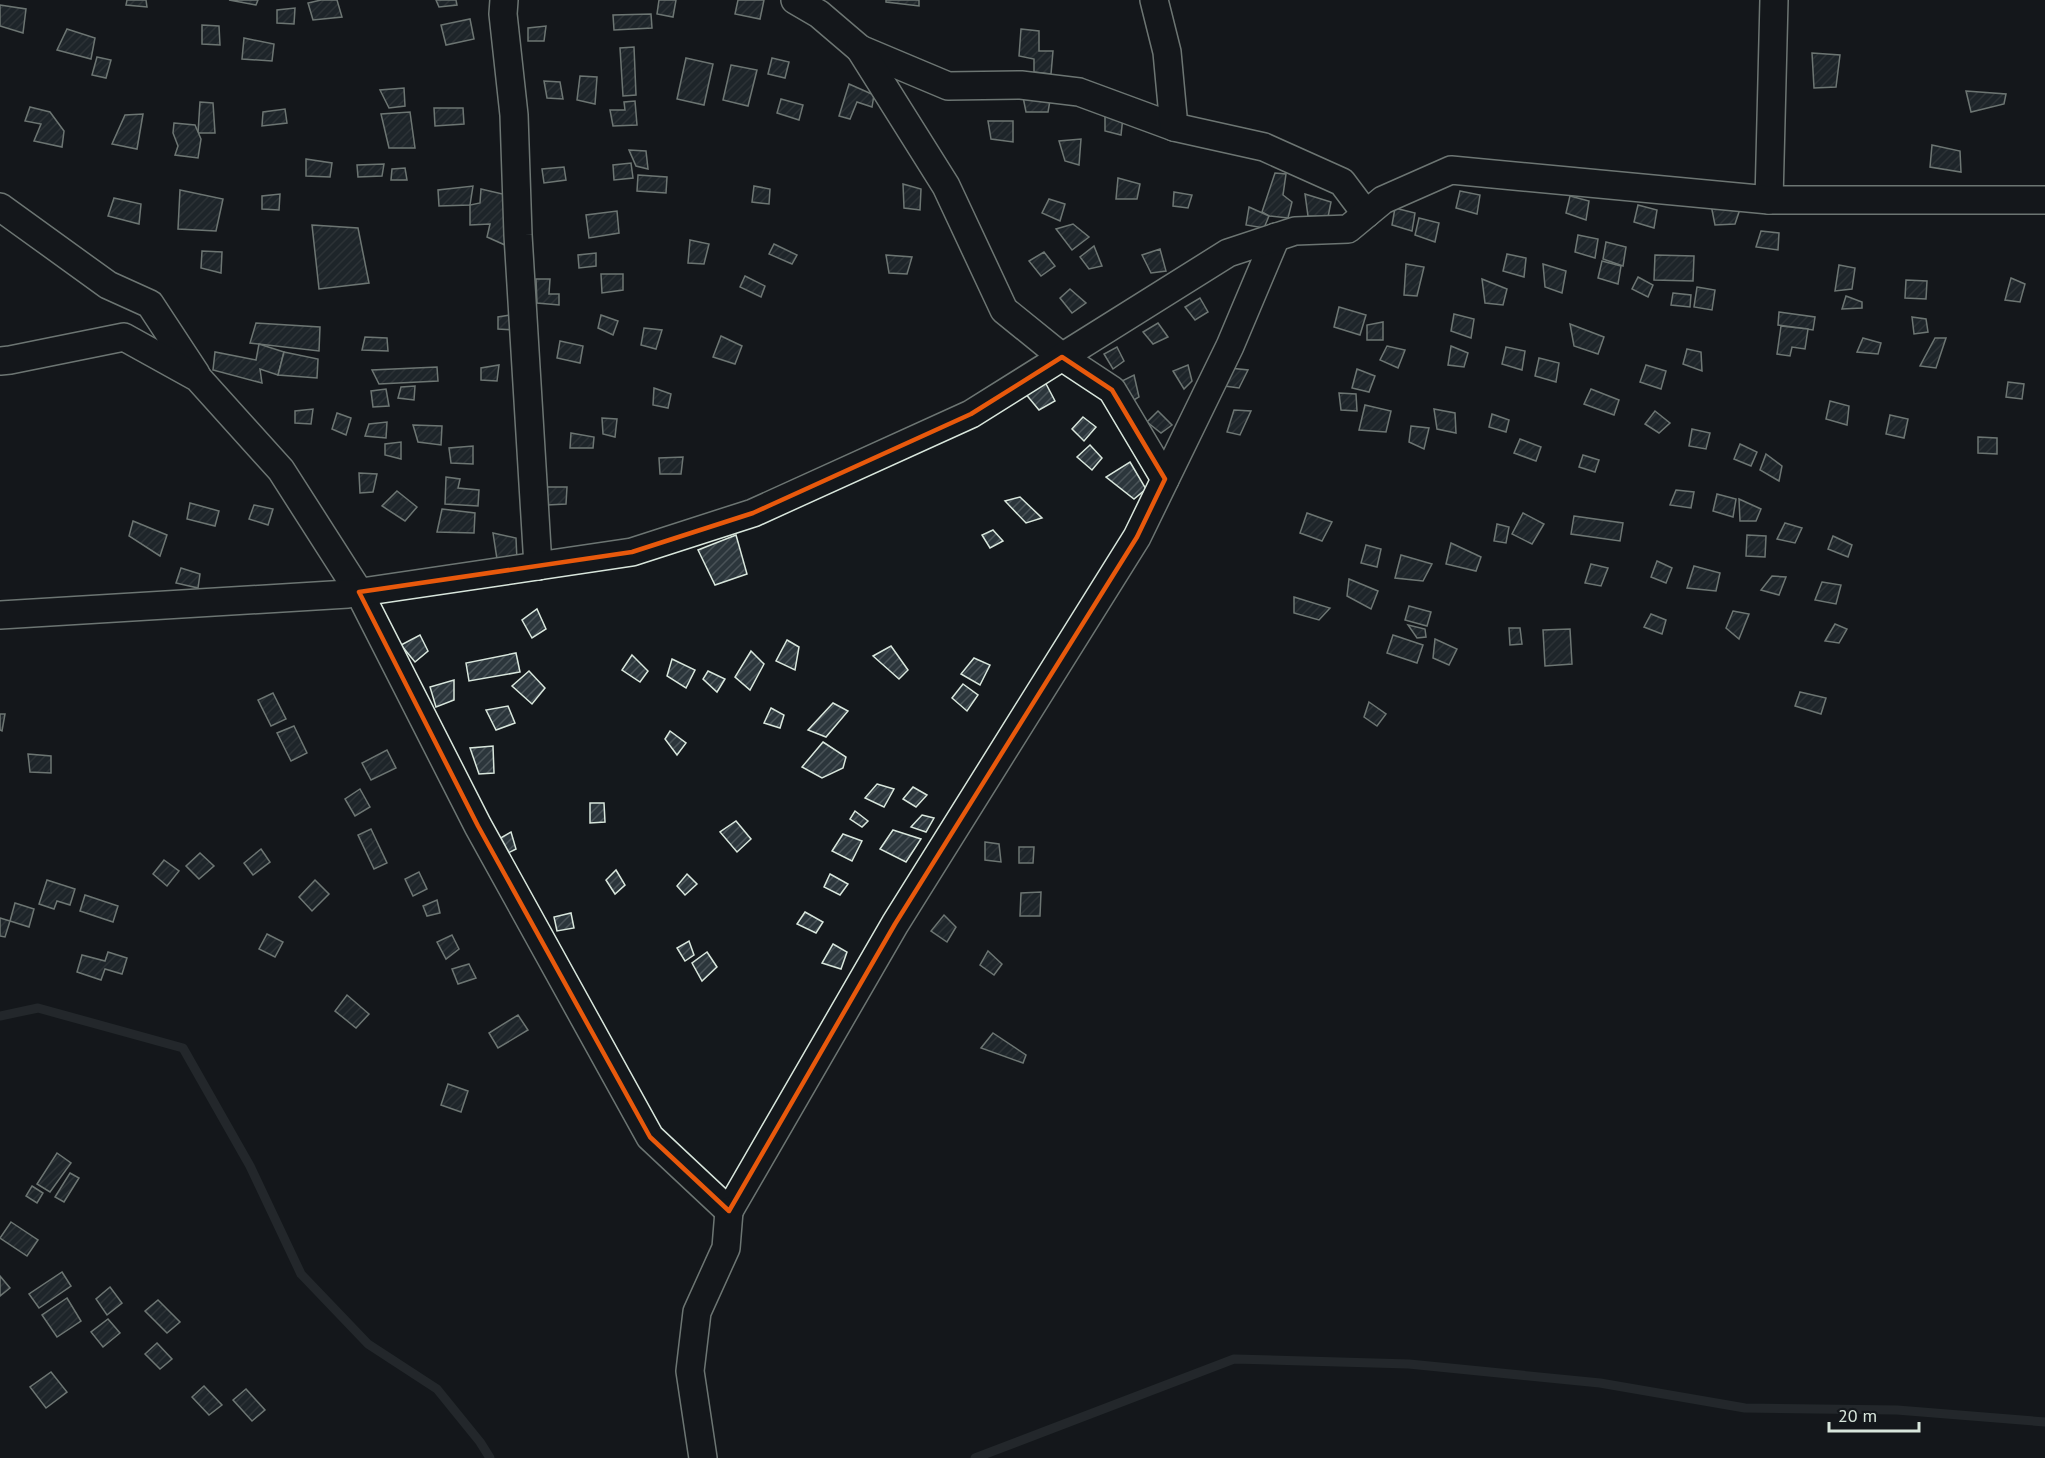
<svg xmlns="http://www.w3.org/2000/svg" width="2045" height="1458" font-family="'PT Sans',sans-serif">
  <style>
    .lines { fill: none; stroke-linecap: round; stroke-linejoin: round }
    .stream { stroke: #363b3e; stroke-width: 9 }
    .building { fill: url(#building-hatch); stroke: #d8e6dc; stroke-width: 1.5 }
    .minor-casing { stroke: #d8e6dc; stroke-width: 30 }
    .minor { stroke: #14181c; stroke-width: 27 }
    .marked { fill: none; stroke: #e8590c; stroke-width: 4.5; stroke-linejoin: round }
  </style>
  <defs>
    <pattern id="building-hatch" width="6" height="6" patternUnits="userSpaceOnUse" patternTransform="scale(1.5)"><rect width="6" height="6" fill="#2c363c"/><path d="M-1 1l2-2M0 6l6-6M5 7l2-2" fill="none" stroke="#4a5358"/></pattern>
  </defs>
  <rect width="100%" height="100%" fill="#14181c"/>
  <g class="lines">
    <!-- stream -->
    <g class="stream">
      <polyline points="0,1016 38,1008 183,1048 250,1166 301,1274 368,1344 437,1389 480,1442 490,1458"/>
      <polyline points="975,1458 1234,1359 1409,1364 1600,1383 1745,1408 1897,1410 2045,1422"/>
    </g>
  </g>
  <!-- building -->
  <g class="building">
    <polygon points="127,0 146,0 147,7 126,5"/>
    <polygon points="229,0 258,0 256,5"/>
    <polygon points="321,0 337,0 342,17 313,20 308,3"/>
    <polygon points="436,0 456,0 457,5 439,7"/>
    <polygon points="659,0 676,0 673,17 657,14"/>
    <polygon points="738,0 764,0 760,19 735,14"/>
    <polygon points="886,0 919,0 919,6 886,2"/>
    <polygon points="0,5 26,9 23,33 0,26"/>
    <polygon points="295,8 294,24 277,23 277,10"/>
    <polygon points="651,14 652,28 614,30 613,15"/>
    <polygon points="470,19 474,39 446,45 441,25"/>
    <polygon points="202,25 219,26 220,45 202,44"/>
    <polygon points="546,26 544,41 528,41 528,28"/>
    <polygon points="67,29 95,38 91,59 57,50"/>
    <polygon points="1021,29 1039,31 1039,51 1053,51 1051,74 1034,72 1034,59 1019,56"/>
    <polygon points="244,38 274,44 272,61 242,59"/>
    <polygon points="634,47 636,95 623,96 620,48"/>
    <polygon points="1812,53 1840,55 1836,87 1814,88"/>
    <polygon points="97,57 111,60 106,78 92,75"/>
    <polygon points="686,58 713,64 704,105 677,99"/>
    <polygon points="772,58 789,62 785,78 768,74"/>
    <polygon points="731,65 757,70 748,106 723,100"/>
    <polygon points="580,76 597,77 595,104 577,100"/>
    <polygon points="544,81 560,82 563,99 547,98"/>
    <polygon points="849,84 874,95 872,107 857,102 850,119 839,116"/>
    <polygon points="404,88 405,106 389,108 380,90"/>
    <polygon points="1052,89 1048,112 1026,112 1022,92"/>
    <polygon points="1966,91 2006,94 2004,104 1971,112"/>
    <polygon points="781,99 803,105 799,120 777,113"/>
    <polygon points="635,101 637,125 613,126 610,110 625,110 624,102"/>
    <polygon points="200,102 213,103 215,133 198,133"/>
    <polygon points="30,107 50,112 64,131 62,147 34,141 41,124 25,121"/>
    <polygon points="434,108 463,108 464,124 435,126"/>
    <polygon points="285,109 287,123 262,126 263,112"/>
    <polygon points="410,112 415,148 389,148 381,114"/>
    <polygon points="1105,112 1123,117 1121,135 1105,131"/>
    <polygon points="143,114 137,149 112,144 125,115"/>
    <polygon points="988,121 1013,121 1013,142 991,139"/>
    <polygon points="174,123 195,125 201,139 198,158 175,155 178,146 173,133"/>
    <polygon points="1081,139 1079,165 1065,161 1059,141"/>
    <polygon points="1932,145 1960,151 1961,172 1930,167"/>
    <polygon points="629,150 646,151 648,169 636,166"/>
    <polygon points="306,159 332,163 330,177 306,176"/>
    <polygon points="631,163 633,178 614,180 613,165"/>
    <polygon points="384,164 382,176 358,177 357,165"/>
    <polygon points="564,167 566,180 544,183 542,169"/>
    <polygon points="405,168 407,180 391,180 392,169"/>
    <polygon points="1275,173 1286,174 1283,195 1292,202 1288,218 1269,216 1262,212"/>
    <polygon points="638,175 667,177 666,193 637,191"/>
    <polygon points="1118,178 1140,184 1137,199 1116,199"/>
    <polygon points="903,184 921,189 920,210 904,208"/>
    <polygon points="473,186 470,205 439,206 438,190"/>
    <polygon points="754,186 770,189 769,204 752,202"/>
    <polygon points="481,189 507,195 505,245 487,237 490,224 470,225 470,205 480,203"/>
    <polygon points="180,190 223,199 216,231 178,229"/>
    <polygon points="1460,191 1480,195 1477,214 1456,208"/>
    <polygon points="1174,192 1192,195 1188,208 1173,206"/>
    <polygon points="280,194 279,210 262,209 262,196"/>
    <polygon points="1305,194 1331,202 1328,217 1308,216"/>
    <polygon points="1570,196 1589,201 1586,220 1566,213"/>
    <polygon points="114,198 141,204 139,224 108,216"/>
    <polygon points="1049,199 1065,204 1060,221 1042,213"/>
    <polygon points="1638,205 1657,210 1654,228 1634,222"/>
    <polygon points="1711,205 1740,209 1735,224 1715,225"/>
    <polygon points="1249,207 1269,216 1264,228 1246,225"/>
    <polygon points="1395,208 1415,213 1412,231 1392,225"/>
    <polygon points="617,211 619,233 589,238 586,215"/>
    <polygon points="1419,218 1439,223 1435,242 1415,235"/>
    <polygon points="1073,224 1089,237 1072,250 1056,229"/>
    <polygon points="312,225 358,228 369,283 319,289"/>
    <polygon points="1761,231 1779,233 1778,250 1756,247"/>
    <polygon points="1578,235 1598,239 1595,258 1575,252"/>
    <polygon points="690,240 709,244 704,264 688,263"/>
    <polygon points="1606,242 1626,247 1623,266 1603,259"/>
    <polygon points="774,244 797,255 792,264 769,254"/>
    <polygon points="1094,246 1102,266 1089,269 1080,257"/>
    <polygon points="1160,249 1166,271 1151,273 1142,255"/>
    <polygon points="202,251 222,252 221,273 201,268"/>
    <polygon points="1044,252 1055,266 1041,276 1029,261"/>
    <polygon points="596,253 596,266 579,268 578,255"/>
    <polygon points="1507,254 1526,258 1524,277 1503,271"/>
    <polygon points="886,255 912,257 907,274 889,273"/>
    <polygon points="1655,255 1694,256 1693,281 1654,280"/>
    <polygon points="1602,261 1621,266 1618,284 1598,278"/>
    <polygon points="1406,264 1424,267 1417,296 1404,295"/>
    <polygon points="1543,264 1566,271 1562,293 1545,287"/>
    <polygon points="1839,265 1855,268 1852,289 1835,291"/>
    <polygon points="601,274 623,274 623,290 602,293"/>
    <polygon points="745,276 765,286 761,297 740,287"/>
    <polygon points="1638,277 1653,285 1648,297 1632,289"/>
    <polygon points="2011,278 2025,284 2020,302 2005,300"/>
    <polygon points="536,279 550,279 549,294 559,294 559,305 537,303"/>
    <polygon points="1482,279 1507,289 1503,305 1485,303"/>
    <polygon points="1906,280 1927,281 1926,299 1905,298"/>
    <polygon points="1697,287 1715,290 1712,310 1694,307"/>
    <polygon points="1070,289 1086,303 1072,313 1060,298"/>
    <polygon points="1673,293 1691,295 1690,307 1671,305"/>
    <polygon points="1846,296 1862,302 1862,308 1842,309"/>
    <polygon points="1200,298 1208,312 1195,320 1185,307"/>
    <polygon points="1339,307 1366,315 1360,335 1334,327"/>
    <polygon points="1779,312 1815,317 1813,330 1778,325"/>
    <polygon points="516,314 515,330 498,329 498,317"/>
    <polygon points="1454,314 1474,319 1471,338 1451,331"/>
    <polygon points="601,315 618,321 613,335 598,328"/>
    <polygon points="1912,317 1926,319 1928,332 1914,334"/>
    <polygon points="1383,322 1383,340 1367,340 1367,325"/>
    <polygon points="256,323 320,327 319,351 250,343"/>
    <polygon points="1158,323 1168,337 1153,344 1143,332"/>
    <polygon points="1570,324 1604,337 1598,354 1574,346"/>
    <polygon points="1781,326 1808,329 1805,349 1792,347 1790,356 1777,354"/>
    <polygon points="644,328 662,330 656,349 641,345"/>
    <polygon points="721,336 742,346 735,364 713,357"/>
    <polygon points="365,337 387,338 388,351 362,350"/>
    <polygon points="1863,338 1881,343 1878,354 1857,352"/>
    <polygon points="1935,338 1946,338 1936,368 1920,366"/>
    <polygon points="560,341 583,346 580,363 557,358"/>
    <polygon points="259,344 284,352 278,375 260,369 262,383 213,370 215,352 256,360"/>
    <polygon points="1387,346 1405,350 1398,368 1380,360"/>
    <polygon points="1451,346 1468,353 1464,367 1448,365"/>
    <polygon points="1117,347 1124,361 1113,369 1104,354"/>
    <polygon points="1506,347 1525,351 1522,370 1502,364"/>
    <polygon points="1687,349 1701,352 1702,371 1683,364"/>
    <polygon points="284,352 318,359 317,378 278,375"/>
    <polygon points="1539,358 1559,363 1556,382 1535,376"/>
    <polygon points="499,365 497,381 481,380 481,368"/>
    <polygon points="1188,365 1192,381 1184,389 1173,371"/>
    <polygon points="1646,365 1666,371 1661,389 1640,382"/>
    <polygon points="437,367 438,381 379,384 372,370"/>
    <polygon points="1220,367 1248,370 1239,388 1217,385"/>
    <polygon points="1357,369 1375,376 1369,392 1352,388"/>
    <polygon points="1134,375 1139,397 1129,403 1116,384"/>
    <polygon points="1044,380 1055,401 1039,410 1024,392"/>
    <polygon points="2008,382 2024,384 2022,399 2006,397"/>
    <polygon points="415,386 414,400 398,398 401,387"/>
    <polygon points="654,388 671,394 668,408 653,405"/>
    <polygon points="386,389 389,406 373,407 371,391"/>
    <polygon points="1591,389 1619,400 1614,415 1584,404"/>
    <polygon points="1339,393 1356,394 1357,411 1341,410"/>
    <polygon points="1830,401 1849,406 1847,425 1826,419"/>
    <polygon points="1365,405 1391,411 1386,432 1359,430"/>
    <polygon points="313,409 311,424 295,423 295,411"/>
    <polygon points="1434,409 1455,413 1456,433 1437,429"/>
    <polygon points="1234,410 1251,411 1240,435 1227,432"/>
    <polygon points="1158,411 1172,425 1161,433 1147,422"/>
    <polygon points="1655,411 1670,423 1659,433 1645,424"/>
    <polygon points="337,413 351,418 346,435 332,429"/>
    <polygon points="1492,414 1509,420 1506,432 1489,427"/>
    <polygon points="1890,415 1908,419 1904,438 1886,434"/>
    <polygon points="1083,417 1096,427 1084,441 1072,429"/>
    <polygon points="602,418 617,419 615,437 603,434"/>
    <polygon points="387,422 386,438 365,436 369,424"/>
    <polygon points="413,425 442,426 441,445 418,442"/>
    <polygon points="1411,426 1429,428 1424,449 1409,442"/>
    <polygon points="1692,429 1710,433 1706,449 1689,446"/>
    <polygon points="571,433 594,437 593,448 570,448"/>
    <polygon points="1978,437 1997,438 1997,454 1978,453"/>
    <polygon points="1520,439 1541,447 1536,461 1514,453"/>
    <polygon points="401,442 401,459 385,455 385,444"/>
    <polygon points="1740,444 1757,452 1751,466 1734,459"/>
    <polygon points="1090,445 1102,458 1092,470 1077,457"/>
    <polygon points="473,446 473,464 451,463 449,448"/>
    <polygon points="1766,454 1782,466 1779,481 1760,470"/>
    <polygon points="1583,455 1599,460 1595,472 1579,467"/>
    <polygon points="683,457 681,474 660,474 659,458"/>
    <polygon points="1130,462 1146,489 1134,499 1106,477"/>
    <polygon points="359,473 377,474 373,492 360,493"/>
    <polygon points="446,477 460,479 458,488 479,490 478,506 445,504"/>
    <polygon points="545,487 567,487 566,504 547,505"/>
    <polygon points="1676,490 1694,492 1691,508 1670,505"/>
    <polygon points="397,491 417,507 405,521 382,506"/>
    <polygon points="1717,494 1736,499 1733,517 1713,511"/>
    <polygon points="1020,497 1042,518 1026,523 1005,501"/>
    <polygon points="1739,499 1761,509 1756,521 1740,521"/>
    <polygon points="190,503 219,511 215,526 187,519"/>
    <polygon points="254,505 273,509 268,525 249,519"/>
    <polygon points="442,509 475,513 474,533 437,532"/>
    <polygon points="1307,513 1332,522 1322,541 1300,533"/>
    <polygon points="1523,513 1544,524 1532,544 1512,534"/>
    <polygon points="1574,516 1623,523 1620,541 1571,534"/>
    <polygon points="133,521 167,535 160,556 129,536"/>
    <polygon points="1785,523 1802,528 1795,543 1777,539"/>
    <polygon points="1497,524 1509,527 1506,543 1494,541"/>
    <polygon points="993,530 1003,541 990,548 982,535"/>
    <polygon points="493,533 516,538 517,561 497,559"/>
    <polygon points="736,535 747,574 715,585 698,550"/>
    <polygon points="1747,535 1766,536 1765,557 1746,556"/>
    <polygon points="1833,536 1852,545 1848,557 1828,549"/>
    <polygon points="1451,543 1481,557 1476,571 1446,564"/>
    <polygon points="1366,545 1381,549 1377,567 1361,563"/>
    <polygon points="1401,555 1432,564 1423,581 1395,578"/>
    <polygon points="1657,561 1672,568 1666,583 1651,577"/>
    <polygon points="1591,564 1608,568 1601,586 1585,583"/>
    <polygon points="1694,566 1720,573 1716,591 1687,588"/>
    <polygon points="181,568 200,574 198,588 176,583"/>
    <polygon points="1772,576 1786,577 1779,595 1761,590"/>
    <polygon points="1349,579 1378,591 1371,609 1347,596"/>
    <polygon points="1822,582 1841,585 1836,604 1815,600"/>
    <polygon points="1294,597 1330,608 1319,620 1294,613"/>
    <polygon points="1409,606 1431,612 1427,626 1405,620"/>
    <polygon points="537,609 546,629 532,638 522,620"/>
    <polygon points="1733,611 1749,614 1739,639 1726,628"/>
    <polygon points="1651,614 1666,620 1662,634 1644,627"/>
    <polygon points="1835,624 1847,629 1839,643 1825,641"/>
    <polygon points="1408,625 1425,629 1426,637 1417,638"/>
    <polygon points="1509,628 1520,628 1522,644 1510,645"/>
    <polygon points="1570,629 1572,664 1545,666 1543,630"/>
    <polygon points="420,635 428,651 415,662 401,645"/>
    <polygon points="1393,635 1423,645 1417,663 1387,653"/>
    <polygon points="1435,639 1457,649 1449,665 1433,658"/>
    <polygon points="787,640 799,647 795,670 776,661"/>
    <polygon points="891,646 908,670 899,679 873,656"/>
    <polygon points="751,651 764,664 750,690 735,677"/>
    <polygon points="516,653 520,672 469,681 466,663"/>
    <polygon points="632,655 648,671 640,682 622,670"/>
    <polygon points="974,658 990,665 980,685 961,674"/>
    <polygon points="672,659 695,670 686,688 667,676"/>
    <polygon points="529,671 545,688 532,704 512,686"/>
    <polygon points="708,671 725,679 717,692 703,679"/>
    <polygon points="454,680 454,700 436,707 430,687"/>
    <polygon points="963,684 978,695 967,711 952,698"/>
    <polygon points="1800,692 1826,698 1821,714 1795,706"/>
    <polygon points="273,693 286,719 271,726 258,700"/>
    <polygon points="1369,702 1386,714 1377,726 1364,717"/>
    <polygon points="833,703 848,711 826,737 808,730"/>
    <polygon points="508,706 515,723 496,730 486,710"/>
    <polygon points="771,708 784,715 780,728 764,723"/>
    <polygon points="0,714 5,714 2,731 0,730"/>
    <polygon points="294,726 307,753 291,761 277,733"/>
    <polygon points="670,731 686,743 677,755 665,739"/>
    <polygon points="823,742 846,757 843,768 822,778 802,767"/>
    <polygon points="493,746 494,773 479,774 470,748"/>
    <polygon points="387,750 396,768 371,780 362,763"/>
    <polygon points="28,754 51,756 51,773 30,772"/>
    <polygon points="877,784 894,789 884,807 865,798"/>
    <polygon points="913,787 927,795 916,807 903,799"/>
    <polygon points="360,789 370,807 355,816 345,799"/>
    <polygon points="590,803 604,803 605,822 590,823"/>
    <polygon points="855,811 868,821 862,827 850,819"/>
    <polygon points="922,815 934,818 926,832 911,827"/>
    <polygon points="736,821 751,839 737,852 720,832"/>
    <polygon points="371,829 387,863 374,869 358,835"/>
    <polygon points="893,830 921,839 906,862 880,849"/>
    <polygon points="511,832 516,849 504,855 497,840"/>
    <polygon points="843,834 862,841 852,861 832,851"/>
    <polygon points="985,842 999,844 1001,862 985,860"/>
    <polygon points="1019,847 1034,847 1033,863 1019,863"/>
    <polygon points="261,849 270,862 253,875 244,863"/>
    <polygon points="200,853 214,866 199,879 186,866"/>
    <polygon points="164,860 179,871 167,886 153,874"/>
    <polygon points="616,870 625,885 615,894 606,880"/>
    <polygon points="419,872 427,889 413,896 405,879"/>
    <polygon points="687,874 697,884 685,895 677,886"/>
    <polygon points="830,874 848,884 840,895 824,887"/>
    <polygon points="47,880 75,889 70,905 57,901 54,909 39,904"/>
    <polygon points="315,880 329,894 312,911 299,897"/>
    <polygon points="1041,892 1040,916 1020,916 1021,893"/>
    <polygon points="85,895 118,906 113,922 80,911"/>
    <polygon points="437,900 440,913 427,916 423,906"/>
    <polygon points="15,903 34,909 29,927 10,921"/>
    <polygon points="805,912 823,922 816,933 797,924"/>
    <polygon points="571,913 574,928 557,931 554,917"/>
    <polygon points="944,915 956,927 947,942 931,931"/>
    <polygon points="0,918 10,921 5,937 0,936"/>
    <polygon points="267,934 283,942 275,957 259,949"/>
    <polygon points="452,935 459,949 446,959 437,942"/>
    <polygon points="689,941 694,955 685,961 677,948"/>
    <polygon points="833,944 847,952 841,969 822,963"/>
    <polygon points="988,951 1002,964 994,975 980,965"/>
    <polygon points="108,952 127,958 122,974 105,969 101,980 77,972 82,955 105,961"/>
    <polygon points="707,952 717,967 702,981 692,963"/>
    <polygon points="469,964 476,978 458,984 452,969"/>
    <polygon points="347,995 369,1014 356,1028 335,1011"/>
    <polygon points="518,1015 528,1030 498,1048 489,1033"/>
    <polygon points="993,1033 1026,1055 1023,1063 981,1048"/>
    <polygon points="448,1084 468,1091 461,1112 441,1105"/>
    <polygon points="57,1153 71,1163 50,1192 37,1184"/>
    <polygon points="70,1173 79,1178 64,1202 55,1197"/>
    <polygon points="32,1186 43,1193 37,1203 26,1196"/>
    <polygon points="11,1222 38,1240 27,1256 0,1238"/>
    <polygon points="62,1272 71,1286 39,1308 29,1294"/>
    <polygon points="0,1276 10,1288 0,1296"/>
    <polygon points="110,1287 122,1303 107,1315 96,1299"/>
    <polygon points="67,1298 81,1321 57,1337 42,1315"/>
    <polygon points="158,1300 180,1322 167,1333 145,1311"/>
    <polygon points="108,1319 120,1333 103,1347 91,1332"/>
    <polygon points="157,1343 172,1359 160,1369 145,1354"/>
    <polygon points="51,1372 67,1392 46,1408 30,1387"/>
    <polygon points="204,1386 222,1405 209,1415 192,1397"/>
    <polygon points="246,1389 265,1410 252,1421 233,1400"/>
  </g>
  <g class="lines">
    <!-- minor casing -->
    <g class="minor-casing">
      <g id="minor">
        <polyline points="504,0 503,14 514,115 518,235 538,566"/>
        <polyline points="795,0 819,14 860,49 948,86 1021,85 1079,92 1174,127"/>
        <polyline points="1154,0 1167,52 1174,127 1264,147 1342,182 1366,214"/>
        <polyline points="860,49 946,186 1004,310 1062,357 1112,390 1165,479"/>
        <polyline points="1769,200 1774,0"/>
        <polyline points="0,207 108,285 150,304 196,374"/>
        <polyline points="0,361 10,360 124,337 198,378 281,470 359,592 478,826 650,1137 729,1211 895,924 1137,537 1230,346 1276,237"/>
        <polyline points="0,615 348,594 632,552 753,513 971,414 1228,253 1295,231 1348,229 1383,200 1451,170 1769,200 2045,200"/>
        <polyline points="703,1458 690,1371 697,1312 726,1248 729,1211"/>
      </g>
    </g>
    <!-- minor -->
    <use href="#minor" class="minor"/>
  </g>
  <!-- marked area -->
  <path d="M0 0H2045V1458H0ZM1062,357L1112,390L1165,479L1137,537L895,924L729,1211L650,1137L478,826L359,592L632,552L753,513L971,414Z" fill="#14181c" fill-opacity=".55" fill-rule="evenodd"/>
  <path class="marked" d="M1062,357L1112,390L1165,479L1137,537L895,924L729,1211L650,1137L478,826L359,592L632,552L753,513L971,414Z"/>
  <!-- scale -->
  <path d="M1829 1422v9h90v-9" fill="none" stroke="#d8e6dc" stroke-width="3"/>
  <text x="1838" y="1422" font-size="18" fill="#d8e6dc" stroke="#14181c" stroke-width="4.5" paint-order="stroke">20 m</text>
</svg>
